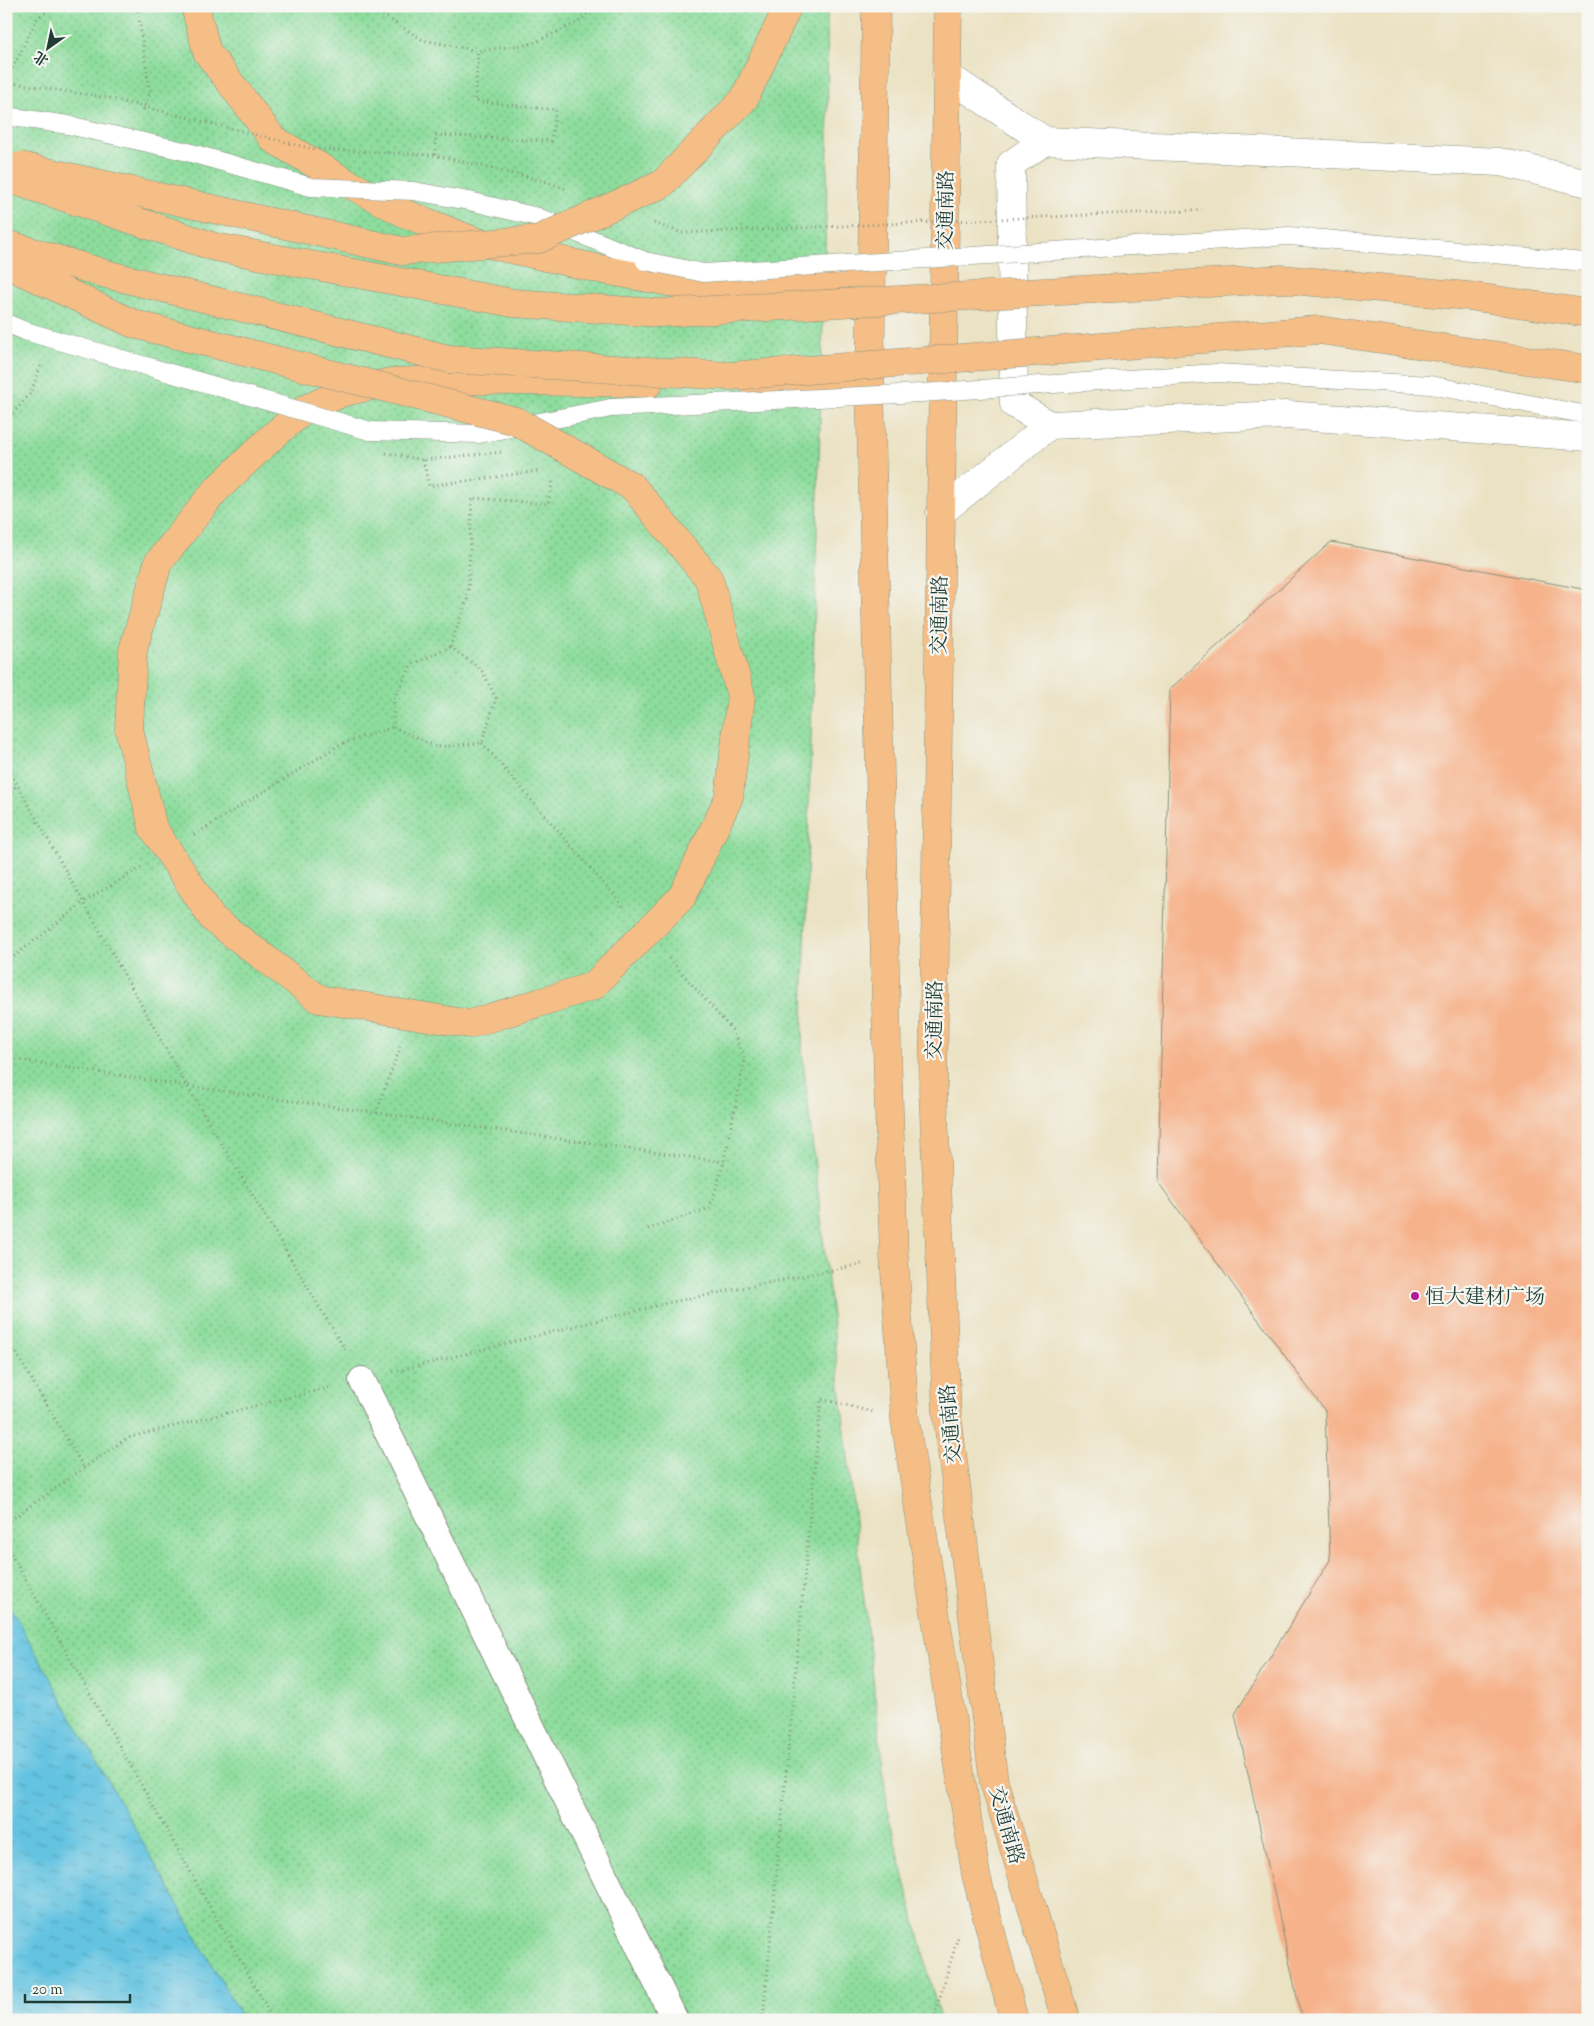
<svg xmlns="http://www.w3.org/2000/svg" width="1594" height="2026" font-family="'Sorts Mill Goudy','Noto Serif SC',serif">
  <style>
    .park { fill: url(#park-dots); stroke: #568d68 }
    .water { fill: url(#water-ripples); stroke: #41808a }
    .building { fill: #f6b28b }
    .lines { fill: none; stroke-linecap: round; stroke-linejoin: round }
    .service-casing { stroke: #85907c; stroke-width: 19 }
    .pedestrian-casing { stroke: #85907c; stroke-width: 28 }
    .tertiary-casing { stroke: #85907c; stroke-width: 29 }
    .primary-casing { stroke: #85907c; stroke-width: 29 }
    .trunk-casing { stroke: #85907c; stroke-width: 29 }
    .path { stroke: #85907c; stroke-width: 3; stroke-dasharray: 1 4; stroke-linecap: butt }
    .service { stroke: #fff; stroke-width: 18 }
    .pedestrian { stroke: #fff; stroke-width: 26 }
    .tertiary { stroke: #fff; stroke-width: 28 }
    .primary { stroke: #f6be87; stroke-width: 28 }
    .trunk { stroke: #f6be87; stroke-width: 28 }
    .service-bridge-casing { stroke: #85907c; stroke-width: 19; stroke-linecap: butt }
    .primary-bridge-casing { stroke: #85907c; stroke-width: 29; stroke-linecap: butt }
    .path-bridge { stroke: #85907c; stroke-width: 3; stroke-dasharray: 1 4; stroke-linecap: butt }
    .service-bridge { stroke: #fff; stroke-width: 18 }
    .primary-bridge { stroke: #f6be87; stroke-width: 28 }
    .poi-dot { fill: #b5179e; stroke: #f6f6f2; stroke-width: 2 }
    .labels { text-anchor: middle; stroke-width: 4.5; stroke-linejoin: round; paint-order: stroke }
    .street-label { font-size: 20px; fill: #1f3d34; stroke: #f6f6f2 }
    .poi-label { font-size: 20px; fill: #1f3d34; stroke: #f6f6f2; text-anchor: start }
  </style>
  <defs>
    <pattern id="park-dots" width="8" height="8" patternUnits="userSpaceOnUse" patternTransform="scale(1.25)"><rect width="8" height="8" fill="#8ddd9d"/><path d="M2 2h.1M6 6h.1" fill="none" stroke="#73b481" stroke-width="1.8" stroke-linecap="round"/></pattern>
    <pattern id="water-ripples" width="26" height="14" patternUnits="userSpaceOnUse" patternTransform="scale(1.25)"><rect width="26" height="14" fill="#63c3e1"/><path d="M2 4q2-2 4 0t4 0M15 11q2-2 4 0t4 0" fill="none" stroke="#51a0b7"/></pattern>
  </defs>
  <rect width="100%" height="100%" fill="#f6f6f2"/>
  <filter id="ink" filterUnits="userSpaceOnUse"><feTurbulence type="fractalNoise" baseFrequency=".02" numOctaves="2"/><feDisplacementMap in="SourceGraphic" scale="10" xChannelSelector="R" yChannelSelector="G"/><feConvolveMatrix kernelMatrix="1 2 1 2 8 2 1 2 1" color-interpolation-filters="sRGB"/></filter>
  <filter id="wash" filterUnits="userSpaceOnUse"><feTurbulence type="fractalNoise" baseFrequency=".0096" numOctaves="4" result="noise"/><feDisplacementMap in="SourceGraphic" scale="20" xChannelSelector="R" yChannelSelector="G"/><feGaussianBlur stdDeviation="1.12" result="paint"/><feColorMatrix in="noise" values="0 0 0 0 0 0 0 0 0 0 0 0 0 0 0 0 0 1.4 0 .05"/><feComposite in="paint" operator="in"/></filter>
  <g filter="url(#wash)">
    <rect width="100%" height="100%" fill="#ebe2c3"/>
    <!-- park -->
    <polygon class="park" points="6,6 827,6 828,145 802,1051 888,1813 940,2020 210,2020 6,1630"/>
    <!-- water -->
    <polygon class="water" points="6,1600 243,2020 6,2020"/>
    <g id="blocks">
      <!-- building -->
      <polygon class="building" points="1331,542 1588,590 1588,2020 1302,2020 1235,1714 1330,1560 1325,1411 1158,1182 1170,689"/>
    </g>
  </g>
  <g filter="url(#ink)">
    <use href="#blocks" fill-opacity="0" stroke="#85907c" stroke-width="1"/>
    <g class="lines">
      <!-- service casing -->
      <g class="service-casing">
        <g id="service">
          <polyline points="469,201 538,217 645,261"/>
          <polyline points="1519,402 1588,415"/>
          <polyline points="370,431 479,434 611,408"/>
        </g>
      </g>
      <!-- pedestrian casing -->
      <g class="pedestrian-casing">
        <polyline id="pedestrian" points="362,1380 675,2020"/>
      </g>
      <!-- tertiary casing -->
      <g class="tertiary-casing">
        <g id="tertiary">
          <polyline points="946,75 1045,141 1500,162 1588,183"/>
          <polyline points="1045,141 1011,164 1014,404 1050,425"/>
          <polyline points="940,513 1050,425 1286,415 1588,437"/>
        </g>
      </g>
      <!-- primary casing -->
      <g class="primary-casing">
        <g id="primary">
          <polyline points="195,6 207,52 273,139 347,183 406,214 474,241 604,270 702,288 872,271"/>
          <polyline points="638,195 662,184 744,99 788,6"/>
          <polyline points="754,385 870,386"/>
          <polyline points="129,729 133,650 158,563 215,491 273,436 305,409 344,392 391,382 446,380 649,383"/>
        </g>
      </g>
      <!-- trunk casing -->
      <g class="trunk-casing">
        <g id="trunk">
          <polyline points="876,6 870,386 888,1082 894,1257 905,1420 976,1875 1014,2020"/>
          <polyline points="948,6 933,1090 947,1414 994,1782 1066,2020"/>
        </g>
      </g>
      <!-- path -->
      <g class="path">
        <polyline points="137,6 150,93 142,113"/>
        <polyline points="371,6 376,11 423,40 478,51 531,44 579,22 595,6"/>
        <polyline points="6,82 37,18 56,6"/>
        <polyline points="435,155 436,135 551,141 556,110 475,101 478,51"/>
        <polyline points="6,421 30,394 42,363"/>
        <polyline points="423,460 429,486 538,471"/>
        <polyline points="450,647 468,597 472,498 548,504 553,479"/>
        <polygon points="450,647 481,669 496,698 482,743 437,747 393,727 394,699 411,665"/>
        <polyline points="482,743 626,909"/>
        <polyline points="6,765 187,1086 347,1353"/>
        <polyline points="6,806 16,784"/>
        <polyline points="194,835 341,744 393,727"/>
        <polyline points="6,963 85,901 142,867"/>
        <polyline points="6,1058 187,1086 724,1162"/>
        <polyline points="376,1113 401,1045"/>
        <polyline points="648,1229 710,1208 724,1162 745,1059 732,1030 668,957"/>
        <polyline points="6,1336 84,1468"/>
        <polyline points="393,1372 667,1303 862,1264"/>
        <polyline points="6,1523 127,1438 331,1387"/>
        <polyline points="6,1545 274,2020"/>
        <polyline points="763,2020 821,1399 873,1412"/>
        <polyline points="933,2020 958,1937"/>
      </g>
      <!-- service -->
      <use href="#service" class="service"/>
      <!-- pedestrian -->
      <use href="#pedestrian" class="pedestrian"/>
      <!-- tertiary -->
      <use href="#tertiary" class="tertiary"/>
      <!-- primary -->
      <use href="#primary" class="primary"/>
      <!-- trunk -->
      <use href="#trunk" class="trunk"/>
      <!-- service-bridge casing -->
      <g class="service-bridge-casing">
        <g id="service-bridge">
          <polyline points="6,116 68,125 184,151 311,187 414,191 469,201"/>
          <polyline points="645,261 704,273 1289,236 1585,262"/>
          <polyline points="6,323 25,331 370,431"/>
          <polyline points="611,408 921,393 1217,373 1430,385 1519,402"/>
        </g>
      </g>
      <!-- primary-bridge casing -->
      <g class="primary-bridge-casing">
        <g id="primary-bridge">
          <polyline points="20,166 402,251 539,239 638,195"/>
          <polyline points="6,178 215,247 513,303 658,313 1281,279 1468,296 1588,313"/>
          <polyline points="6,244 106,274 449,359 730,376 1319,330 1588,369"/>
          <polyline points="6,264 134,324 516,421 633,487 709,579 741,696 729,797 682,897 593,986 470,1024 319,999 213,919 153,828 129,729"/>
        </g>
      </g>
      <!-- path-bridge -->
      <g class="path-bridge">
        <polyline points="6,82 109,98 313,149 435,155 548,182 568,190"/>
        <polyline points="654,223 682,233 1202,210"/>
        <polyline points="386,453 423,460 503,452"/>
      </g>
      <!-- service-bridge -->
      <use href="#service-bridge" class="service-bridge"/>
      <!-- primary-bridge -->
      <use href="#primary-bridge" class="primary-bridge"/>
    </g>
  </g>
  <!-- markers -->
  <circle class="poi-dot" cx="1415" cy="1296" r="5"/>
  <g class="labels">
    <!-- street labels -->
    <g class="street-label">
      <text transform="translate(945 210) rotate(-89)" y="7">交通南路</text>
      <text transform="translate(939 615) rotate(-89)" y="7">交通南路</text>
      <text transform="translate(934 1020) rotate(-89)" y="7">交通南路</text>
      <text transform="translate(950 1424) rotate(-95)" y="7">交通南路</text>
      <text transform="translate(1007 1825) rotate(74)" y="7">交通南路</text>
    </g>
    <!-- poi labels -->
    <g class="poi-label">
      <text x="1425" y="1303">恒大建材广场</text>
    </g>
  </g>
  <!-- margin -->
  <rect width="1594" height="2026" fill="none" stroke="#f6f6f2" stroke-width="25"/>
  <!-- north arrow -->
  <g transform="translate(48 48) rotate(213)" stroke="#f6f6f2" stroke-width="4" paint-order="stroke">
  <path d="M0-4L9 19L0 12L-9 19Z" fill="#1f3d34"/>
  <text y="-8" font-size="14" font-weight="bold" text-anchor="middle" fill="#1f3d34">北</text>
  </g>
  <!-- scale -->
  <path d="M25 1994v8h105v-8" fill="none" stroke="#1f3d34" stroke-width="2.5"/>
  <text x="32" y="1994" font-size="15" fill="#1f3d34" stroke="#f6f6f2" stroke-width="4" paint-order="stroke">20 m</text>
</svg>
